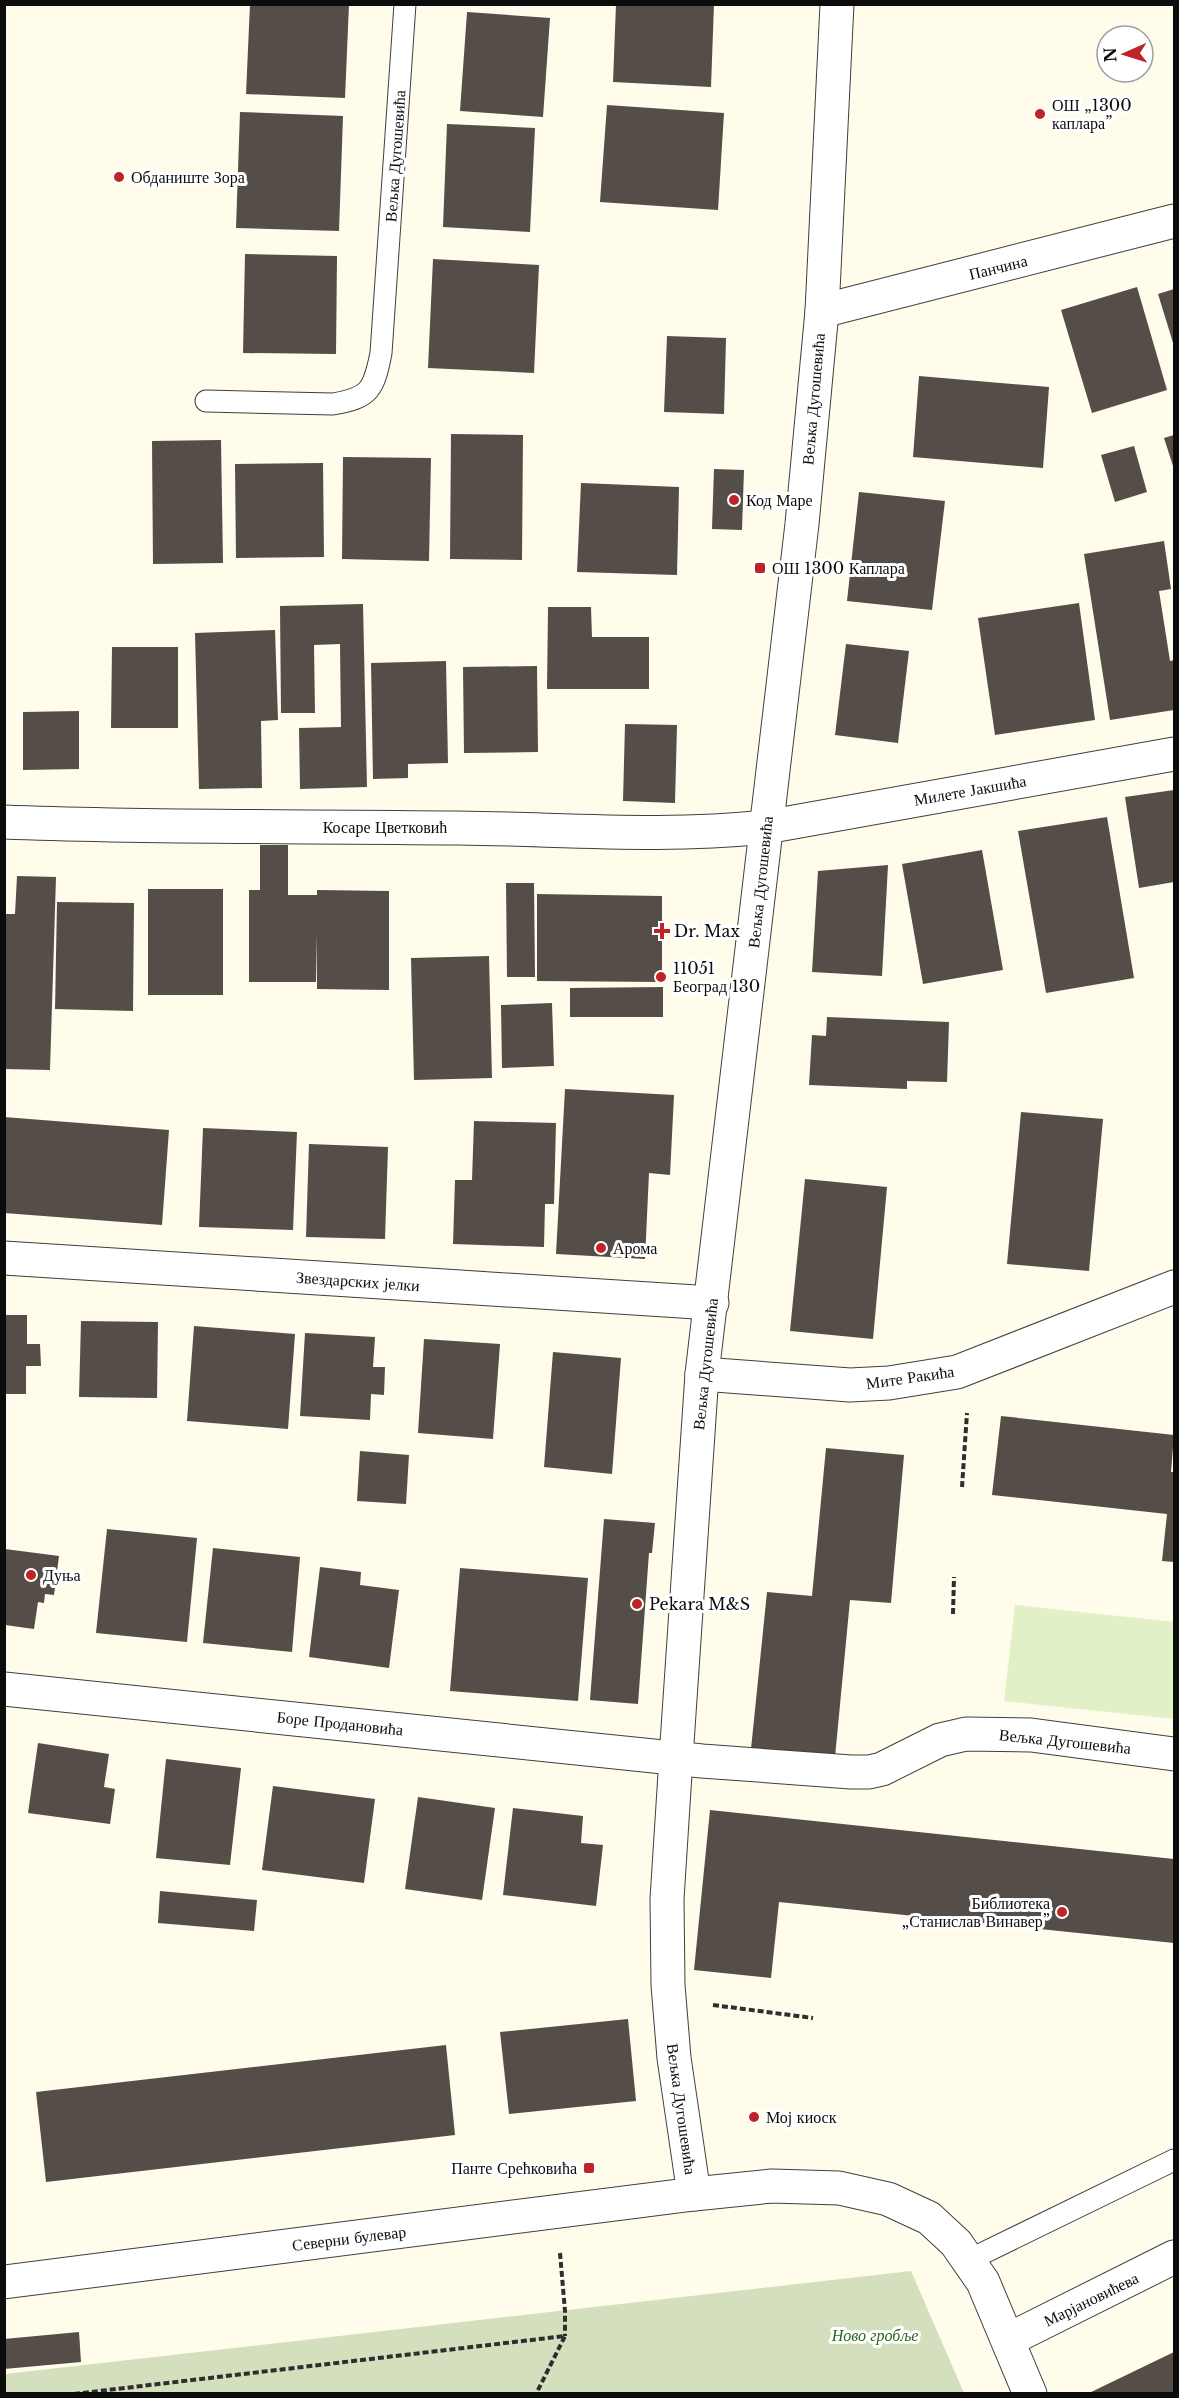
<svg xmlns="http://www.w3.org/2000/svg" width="1179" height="2398" font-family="'Libre Baskerville',serif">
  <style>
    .cemetery { fill: #d4e0bd }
    .pitch { fill: #e1f0c7 }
    .building { fill: #554d48 }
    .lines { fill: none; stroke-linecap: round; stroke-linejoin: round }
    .service-casing { stroke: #3f3f3f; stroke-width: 23 }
    .minor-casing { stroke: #3f3f3f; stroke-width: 35 }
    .tertiary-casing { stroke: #3f3f3f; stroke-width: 35 }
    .path { stroke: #2e2e2e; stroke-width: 4; stroke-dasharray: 6 3; stroke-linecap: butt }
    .service { stroke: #fff; stroke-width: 21 }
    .minor { stroke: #fff; stroke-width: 33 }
    .tertiary { stroke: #fff; stroke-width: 33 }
    .poi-dot { fill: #bc2427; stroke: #fff; stroke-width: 2 }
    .labels { text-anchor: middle; stroke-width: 6; stroke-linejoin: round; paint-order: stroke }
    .poi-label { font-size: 16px; fill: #0c0c0c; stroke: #fff; text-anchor: start }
    .street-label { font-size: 16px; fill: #0c0c0c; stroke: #fff }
    .park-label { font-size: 16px; font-style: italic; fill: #29631c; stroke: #fff }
  </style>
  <rect width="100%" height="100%" fill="#fffceb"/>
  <!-- cemetery -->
  <polygon class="cemetery" points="911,2271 964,2393 5,2393 5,2374"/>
  <!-- pitch -->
  <polygon class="pitch" points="1015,1605 1174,1622 1174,1719 1004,1701"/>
  <!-- building -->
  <g class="building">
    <polygon points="250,4 349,4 345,98 246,94"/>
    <polygon points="616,4 714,4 711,87 613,82"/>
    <polygon points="467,12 550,18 543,117 460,111"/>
    <polygon points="607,105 724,113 718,210 600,202"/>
    <polygon points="240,112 343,116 339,231 236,228"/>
    <polygon points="447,124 535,128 530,232 443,227"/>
    <polygon points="245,254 337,256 336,354 243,353"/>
    <polygon points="433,259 539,265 534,373 428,368"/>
    <polygon points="1137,287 1167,390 1092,413 1061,310"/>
    <polygon points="1174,289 1174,346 1158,294"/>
    <polygon points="667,336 726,338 724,414 664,412"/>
    <polygon points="919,376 1049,387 1043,468 913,457"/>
    <polygon points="451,434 523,435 522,560 450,559"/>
    <polygon points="1174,435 1174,469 1164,438"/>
    <polygon points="221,440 223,563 153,564 152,441"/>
    <polygon points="1134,446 1147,492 1115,502 1101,455"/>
    <polygon points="343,457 431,458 429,561 342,559"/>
    <polygon points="323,463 324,557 236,558 235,464"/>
    <polygon points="714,469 744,470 742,530 712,529"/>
    <polygon points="581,483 679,487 677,575 577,572"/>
    <polygon points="859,492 945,501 932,610 847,601"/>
    <polygon points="1164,541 1171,589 1159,591 1170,661 1174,660 1174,710 1110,720 1084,554"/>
    <polygon points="1079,603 1095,720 995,735 978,618"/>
    <polygon points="363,604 367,787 300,789 299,728 341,727 340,644 314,645 315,713 281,713 280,606"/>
    <polygon points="548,607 591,607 592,637 649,637 649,689 547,689"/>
    <polygon points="275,630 278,720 261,721 262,788 199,789 195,633"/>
    <polygon points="846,644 909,651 898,743 835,735"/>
    <polygon points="112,647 178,647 178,728 111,728"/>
    <polygon points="446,661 448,763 408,764 408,778 373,779 371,663"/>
    <polygon points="537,666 538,752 464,753 463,667"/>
    <polygon points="79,711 79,769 23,770 23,712"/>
    <polygon points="625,724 677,725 675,803 623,801"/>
    <polygon points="1174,790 1174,882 1139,888 1125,797"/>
    <polygon points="1107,817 1134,978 1046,993 1018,831"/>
    <polygon points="260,845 288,845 288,895 317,895 317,890 389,891 389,990 317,989 317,934 316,982 249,982 249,890 260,890"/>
    <polygon points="982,850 1003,970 923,984 902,864"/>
    <polygon points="888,865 882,976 812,972 818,871"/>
    <polygon points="17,876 56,877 50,1070 4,1069 4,914 15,914"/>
    <polygon points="506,883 534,883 535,977 507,977"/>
    <rect x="148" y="889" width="75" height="106"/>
    <polygon points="537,894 662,896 662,982 537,981"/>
    <polygon points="57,902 134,903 133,1011 55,1009"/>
    <polygon points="489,956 492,1078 414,1080 411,958"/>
    <polygon points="663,987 663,1017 570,1017 570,988"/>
    <polygon points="552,1003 554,1066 502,1068 501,1005"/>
    <polygon points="827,1017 949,1022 947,1082 907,1081 907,1089 809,1085 812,1035 826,1036"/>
    <polygon points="565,1089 674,1095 670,1175 649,1173 645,1259 556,1254"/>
    <polygon points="1021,1112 1103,1119 1089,1271 1007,1264"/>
    <polygon points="4,1117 169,1130 162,1225 4,1213"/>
    <polygon points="474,1121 556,1123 554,1204 545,1204 544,1247 453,1244 455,1180 472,1180"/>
    <polygon points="203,1128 297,1132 293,1230 199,1227"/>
    <polygon points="309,1144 388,1147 385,1239 306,1237"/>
    <polygon points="805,1179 887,1187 873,1339 790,1331"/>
    <polygon points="4,1315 27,1315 27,1344 40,1344 41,1366 26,1366 26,1394 4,1394"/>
    <polygon points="81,1321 158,1322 157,1398 79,1397"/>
    <polygon points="194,1326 295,1334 288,1429 187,1421"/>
    <polygon points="305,1333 375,1337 373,1367 385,1367 384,1395 371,1394 370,1420 300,1416"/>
    <polygon points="424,1339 500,1344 493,1439 418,1433"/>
    <polygon points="553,1352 621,1358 612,1474 544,1467"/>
    <polygon points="1001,1416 1174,1435 1171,1472 1174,1472 1174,1562 1162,1561 1167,1514 992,1495"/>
    <polygon points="826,1448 904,1455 891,1603 850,1600 835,1757 751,1749 767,1592 812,1596"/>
    <polygon points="360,1451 409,1455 406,1504 357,1501"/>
    <polygon points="604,1519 655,1523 652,1553 649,1553 638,1704 590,1700"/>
    <polygon points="107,1529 197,1538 187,1642 96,1633"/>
    <polygon points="213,1548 300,1557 292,1652 203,1643"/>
    <polygon points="5,1549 59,1556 54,1595 45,1594 44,1603 38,1602 34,1629 5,1625"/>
    <polygon points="320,1567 361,1572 360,1585 399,1590 389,1668 309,1657"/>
    <polygon points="460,1568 588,1578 578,1701 450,1691"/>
    <polygon points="38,1743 109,1754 104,1787 115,1789 110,1824 28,1813"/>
    <polygon points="166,1759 241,1768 230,1865 156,1858"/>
    <polygon points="273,1786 375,1799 364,1883 262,1870"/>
    <polygon points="418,1797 495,1808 482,1900 405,1889"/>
    <polygon points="513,1808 583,1816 581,1843 603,1845 596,1906 503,1895"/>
    <polygon points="710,1810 1174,1859 1174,1943 779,1902 771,1978 694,1970"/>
    <polygon points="160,1891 257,1900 254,1931 158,1923"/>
    <polygon points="628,2019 636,2101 509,2114 500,2032"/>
    <polygon points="446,2045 455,2135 46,2182 36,2092"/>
    <polygon points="79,2332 81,2362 4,2369 4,2339"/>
    <polygon points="1174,2352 1174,2394 1087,2394"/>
  </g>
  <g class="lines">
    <!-- service casing -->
    <g class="service-casing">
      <g id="service">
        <path d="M206,401L333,404C370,398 374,389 381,353L405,4"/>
        <polyline points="969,2260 1174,2160"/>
      </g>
    </g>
    <!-- minor casing -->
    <g class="minor-casing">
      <g id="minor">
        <polyline points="822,311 1174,221"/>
        <path d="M4,822C155,828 307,826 458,828C561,829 663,838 766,827L1174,754"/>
        <polyline points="4,1258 712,1303"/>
        <polyline points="702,1374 850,1385 889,1383 957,1372 1174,1287"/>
        <polyline points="4,1689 702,1761 851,1772 869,1772 882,1769 940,1740 966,1734 1031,1735 1174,1754"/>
        <polyline points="694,2194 674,2058 668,1985 667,1899 676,1758 702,1374 802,524 822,311 837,4"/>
        <polyline points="1008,2340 1174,2257"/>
      </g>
    </g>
    <!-- tertiary casing -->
    <g class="tertiary-casing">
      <polyline id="tertiary" points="4,2282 694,2194 772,2186 839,2188 888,2199 929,2218 956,2243 983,2282 1030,2394"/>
    </g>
    <!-- path -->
    <g class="path">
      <polyline points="962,1487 967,1413"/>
      <polyline points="953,1614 954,1577"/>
      <polyline points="713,2005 813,2018"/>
      <polyline points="560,2253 565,2311 565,2336"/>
      <polyline points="74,2394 565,2336 536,2394"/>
    </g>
    <!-- service -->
    <use href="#service" class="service"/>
    <!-- minor -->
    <use href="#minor" class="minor"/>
    <!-- tertiary -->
    <use href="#tertiary" class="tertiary"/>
  </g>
  <!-- markers -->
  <g class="poi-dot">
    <circle cx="1040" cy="114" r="6"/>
    <circle cx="119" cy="177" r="6"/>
    <circle cx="734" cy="500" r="6"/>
    <rect x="754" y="562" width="12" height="12" rx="3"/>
    <path d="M659 922h6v6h6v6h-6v6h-6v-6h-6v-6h6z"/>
    <circle cx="661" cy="977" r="6"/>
    <circle cx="601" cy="1248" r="6"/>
    <circle cx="31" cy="1575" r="6"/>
    <circle cx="637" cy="1604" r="6"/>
    <circle cx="1062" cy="1912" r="6"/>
    <circle cx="754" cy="2117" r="6"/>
    <rect x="583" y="2162" width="12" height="12" rx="3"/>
  </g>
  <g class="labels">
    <!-- poi labels -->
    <g class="poi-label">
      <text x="1052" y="111">ОШ „1300<tspan x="1052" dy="18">каплара”</tspan></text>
      <text x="131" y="183">Обданиште Зора</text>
      <text x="746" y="506">Код Маре</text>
      <text x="772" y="574">ОШ 1300 Каплара</text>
      <text x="674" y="937">Dr. Max</text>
      <text x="673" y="974">11051<tspan x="673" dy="18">Београд 130</tspan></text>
      <text x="613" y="1254">Арома</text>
      <text x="43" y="1581">Дуња</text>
      <text x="649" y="1610">Pekara M&amp;S</text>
      <text x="1050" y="1909" text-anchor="end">Библиотека<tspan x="1050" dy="18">„Станислав Винавер”</tspan></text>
      <text x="766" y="2123">Мој киоск</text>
      <text x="577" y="2174" text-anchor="end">Панте Срећковића</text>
    </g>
    <!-- street labels -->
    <g class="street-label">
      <text transform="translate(395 156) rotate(-86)" y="6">Вељка Дугошевића</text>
      <text transform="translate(998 267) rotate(-14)" y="6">Панчина</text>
      <text transform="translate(813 399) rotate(-85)" y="6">Вељка Дугошевића</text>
      <text transform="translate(970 790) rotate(-10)" y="6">Милете Јакшића</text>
      <text x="385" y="833">Косаре Цветковић</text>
      <text transform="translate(760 882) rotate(-84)" y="6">Вељка Дугошевића</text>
      <text transform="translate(358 1281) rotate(4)" y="6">Звездарских јелки</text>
      <text transform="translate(705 1364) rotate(-84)" y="6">Вељка Дугошевића</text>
      <text transform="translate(910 1377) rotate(-8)" y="6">Мите Ракића</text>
      <text transform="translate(340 1723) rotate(6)" y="6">Боре Продановића</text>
      <text transform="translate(1065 1741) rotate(6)" y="6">Вељка Дугошевића</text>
      <text transform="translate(682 2109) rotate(82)" y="6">Вељка Дугошевића</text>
      <text transform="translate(349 2238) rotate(-7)" y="6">Северни булевар</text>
      <text transform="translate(1091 2299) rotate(-26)" y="6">Марјановићева</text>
    </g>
    <!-- park labels -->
    <g class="park-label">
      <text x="875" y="2341">Ново гробље</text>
    </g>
  </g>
  <!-- border -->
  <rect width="1179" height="2398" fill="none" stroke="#0c0c0c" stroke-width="12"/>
  <!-- north arrow -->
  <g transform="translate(1125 54) rotate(267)"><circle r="28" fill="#ffffff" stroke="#9e9e9e" stroke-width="1.5"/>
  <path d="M0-4.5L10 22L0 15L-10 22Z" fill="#bc2427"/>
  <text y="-9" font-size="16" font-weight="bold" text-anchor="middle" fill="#0c0c0c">N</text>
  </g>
</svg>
